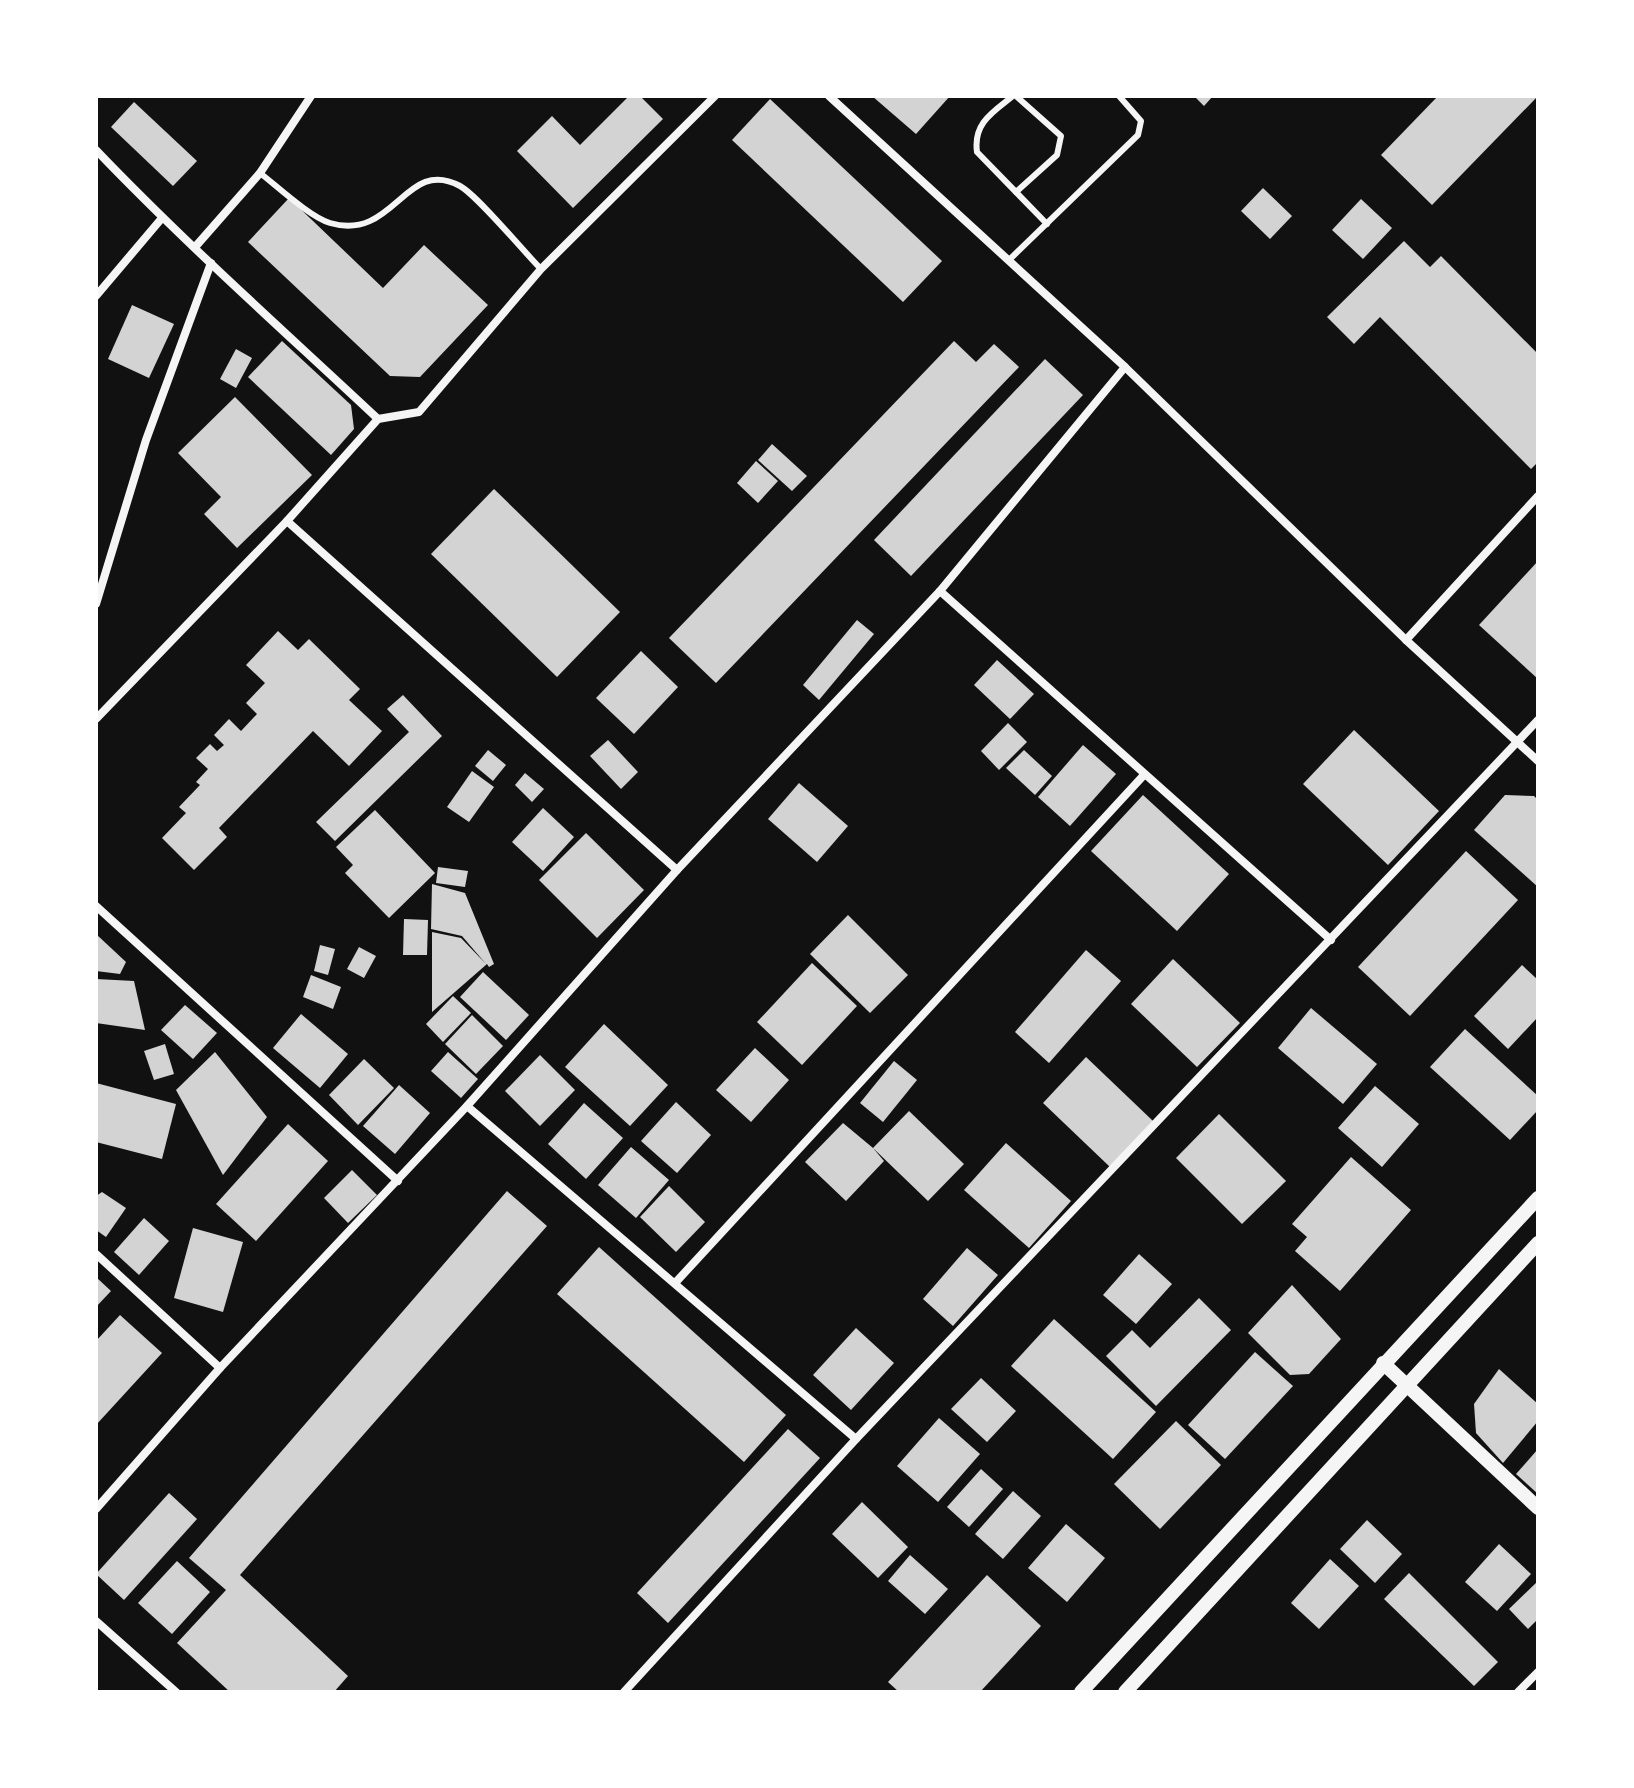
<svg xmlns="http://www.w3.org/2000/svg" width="1634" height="1788" font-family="Ubuntu,sans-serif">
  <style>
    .building { fill: #d3d3d3 }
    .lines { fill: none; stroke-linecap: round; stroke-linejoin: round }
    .service { stroke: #f5f5f5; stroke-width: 6 }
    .minor { stroke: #f5f5f5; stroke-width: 8 }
    .tertiary { stroke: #f5f5f5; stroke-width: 14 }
  </style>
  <rect width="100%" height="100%" fill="#111"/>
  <!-- building -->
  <g class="building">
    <polygon points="629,96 640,96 663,119 573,208 517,151 552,116 580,145"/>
    <polygon points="872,96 950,96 916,134"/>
    <polygon points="1194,96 1213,96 1204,106"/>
    <polygon points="1438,96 1538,96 1432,205 1381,155"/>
    <polygon points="770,99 942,261 903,302 732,140"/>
    <polygon points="134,102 197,161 173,186 111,127"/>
    <polygon points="1263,188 1292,216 1270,239 1241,211"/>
    <polygon points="289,198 383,288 424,245 488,305 420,377 390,376 248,242"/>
    <polygon points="1361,199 1392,228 1363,259 1332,230"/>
    <polygon points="1404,241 1430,267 1441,256 1538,354 1538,462 1531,469 1380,317 1354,344 1327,317"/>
    <polygon points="132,305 174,324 149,378 108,359"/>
    <polygon points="282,341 351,405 354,429 331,455 248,377"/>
    <polygon points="954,341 976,362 994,344 1019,367 716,683 669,638"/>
    <polygon points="236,349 252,358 236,388 220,379"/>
    <polygon points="1045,359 1083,395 911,576 874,540"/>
    <polygon points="235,397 312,475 237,548 204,514 221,497 178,453"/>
    <polygon points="772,444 807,476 792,491 758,460"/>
    <polygon points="756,461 778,481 758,503 737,483"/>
    <polygon points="494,489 620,612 557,677 431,554"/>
    <polygon points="1538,561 1538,679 1479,625"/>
    <polygon points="857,620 874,634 819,700 803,685"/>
    <polygon points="278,631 298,650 309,639 360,689 349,700 382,731 349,766 313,731 219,828 227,837 194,870 162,838 186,813 179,807 200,785 196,782 208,769 196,758 210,744 217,751 224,745 214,735 229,719 241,731 257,714 246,703 265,683 246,665"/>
    <polygon points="641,651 678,687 634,734 596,698"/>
    <polygon points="997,660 1034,694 1010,719 974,685"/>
    <polygon points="403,695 442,736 335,841 316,822 409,732 387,709"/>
    <polygon points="1008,723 1027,742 999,770 981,751"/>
    <polygon points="1354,730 1439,811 1388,865 1303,784"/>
    <polygon points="608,740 638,772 621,789 590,756"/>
    <polygon points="1083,745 1116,774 1070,826 1038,797"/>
    <polygon points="488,750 506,765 493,781 475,766"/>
    <polygon points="1024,750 1052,776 1035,795 1006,768"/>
    <polygon points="472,771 494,787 469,822 447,807"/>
    <polygon points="525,773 544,789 532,802 515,785"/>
    <polygon points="799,783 848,826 817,862 768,819"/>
    <polygon points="1143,795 1229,874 1177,931 1091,851"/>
    <polygon points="1505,795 1534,796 1538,800 1538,887 1474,830"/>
    <polygon points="543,808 574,837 543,871 512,842"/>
    <polygon points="375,810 435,873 389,918 345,873 353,865 336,847"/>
    <polygon points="586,833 644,890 597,938 539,880"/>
    <polygon points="1466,851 1518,900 1410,1016 1358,967"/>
    <polygon points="438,867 468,871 465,887 436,883"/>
    <polygon points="432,884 465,893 494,964 489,967 487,964 432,1012 432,932 461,938 486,964 462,936 431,929"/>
    <polygon points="848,915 908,975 870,1013 810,954"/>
    <polygon points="404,919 428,920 427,955 403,955"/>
    <polygon points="96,934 126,962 120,974 96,971"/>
    <polygon points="320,945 335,949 328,975 314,971"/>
    <polygon points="359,947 376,956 364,978 347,969"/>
    <polygon points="1086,950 1121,981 1049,1063 1015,1032"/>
    <polygon points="1173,959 1240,1023 1197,1067 1131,1004"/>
    <polygon points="812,963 857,1006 802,1065 757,1022"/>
    <polygon points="1522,965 1538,980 1538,1017 1508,1049 1474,1016"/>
    <polygon points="483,972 529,1015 506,1040 460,997"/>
    <polygon points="311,975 341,987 333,1009 303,997"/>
    <polygon points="96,979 134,981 145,1030 96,1023"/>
    <polygon points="453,996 471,1013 443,1042 426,1024"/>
    <polygon points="185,1005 217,1033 193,1059 161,1030"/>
    <polygon points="1311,1008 1377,1064 1343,1104 1278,1048"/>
    <polygon points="301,1014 348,1054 320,1088 273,1048"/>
    <polygon points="472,1015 503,1046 476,1074 445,1044"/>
    <polygon points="604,1024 668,1085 630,1126 565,1067"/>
    <polygon points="1465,1029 1538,1096 1538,1110 1510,1140 1430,1067"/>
    <polygon points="165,1044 174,1074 154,1080 144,1051"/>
    <polygon points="755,1048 789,1080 751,1122 716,1090"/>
    <polygon points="215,1052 267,1117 223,1175 176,1090"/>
    <polygon points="448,1052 478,1079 461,1098 431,1071"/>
    <polygon points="540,1055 575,1090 540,1126 505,1091"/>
    <polygon points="1086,1057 1153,1121 1110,1167 1043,1103"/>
    <polygon points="364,1059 394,1088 358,1125 329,1095"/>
    <polygon points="894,1061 917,1080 883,1122 860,1103"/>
    <polygon points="96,1083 176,1104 162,1159 96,1142"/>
    <polygon points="399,1085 430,1113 395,1154 363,1126"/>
    <polygon points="1375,1086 1419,1124 1382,1167 1338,1128"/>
    <polygon points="676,1102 711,1135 677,1173 641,1141"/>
    <polygon points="584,1103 623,1138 586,1179 548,1144"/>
    <polygon points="909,1111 964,1164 928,1201 873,1148 884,1161 846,1201 805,1162 843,1123 873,1148"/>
    <polygon points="1219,1114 1286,1181 1242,1224 1176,1158"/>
    <polygon points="288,1124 328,1161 256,1241 216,1204"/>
    <polygon points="1006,1143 1071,1201 1029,1248 964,1190"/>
    <polygon points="631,1147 669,1180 636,1218 598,1185"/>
    <polygon points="1351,1157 1411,1210 1340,1291 1295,1251 1307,1237 1292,1224"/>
    <polygon points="352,1170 377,1195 348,1223 324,1198"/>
    <polygon points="669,1186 705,1222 676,1252 640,1217"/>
    <polygon points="507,1191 547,1226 240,1575 348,1676 334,1692 230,1692 177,1643 226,1590 189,1558"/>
    <polygon points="102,1192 126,1208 106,1237 96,1230 96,1196"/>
    <polygon points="144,1218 169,1241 139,1275 114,1252"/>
    <polygon points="193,1228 243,1242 223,1312 174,1298"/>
    <polygon points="599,1247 786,1415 744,1462 557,1294"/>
    <polygon points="967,1248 998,1275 953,1326 923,1299"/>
    <polygon points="1139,1254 1172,1284 1136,1324 1103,1295"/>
    <polygon points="96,1277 111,1291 96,1307"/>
    <polygon points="1292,1285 1341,1339 1309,1374 1290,1375 1248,1333"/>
    <polygon points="1199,1298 1231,1330 1156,1406 1106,1356 1132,1330 1150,1348"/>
    <polygon points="120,1315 162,1353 96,1425 96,1341"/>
    <polygon points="1054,1319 1156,1412 1113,1459 1011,1366"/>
    <polygon points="856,1328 894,1363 851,1410 813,1375"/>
    <polygon points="1255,1352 1293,1386 1225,1459 1188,1425"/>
    <polygon points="1499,1369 1538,1404 1538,1421 1503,1463 1476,1433 1474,1404"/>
    <polygon points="981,1378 1016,1411 987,1442 951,1409"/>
    <polygon points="939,1418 980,1454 938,1502 897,1466"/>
    <polygon points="1176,1421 1221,1465 1160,1529 1114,1484"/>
    <polygon points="788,1429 820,1458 668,1623 637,1593"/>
    <polygon points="1538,1449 1538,1494 1516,1474"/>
    <polygon points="981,1469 1003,1489 969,1527 947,1507"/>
    <polygon points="1013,1491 1041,1516 1003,1559 975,1534"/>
    <polygon points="169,1493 197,1519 124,1600 96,1574"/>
    <polygon points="862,1502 908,1547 878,1578 832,1534"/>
    <polygon points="1367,1520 1402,1554 1375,1583 1340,1549"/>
    <polygon points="1066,1524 1105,1558 1067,1602 1028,1568"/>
    <polygon points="1499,1544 1531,1574 1497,1611 1465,1582"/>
    <polygon points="910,1555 948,1589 925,1614 888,1581"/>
    <polygon points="1330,1559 1359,1586 1319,1629 1291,1603"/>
    <polygon points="177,1561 210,1592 172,1634 138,1603"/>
    <polygon points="1409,1573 1498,1662 1474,1686 1384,1599"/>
    <polygon points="987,1575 1041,1626 980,1692 899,1692 888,1682"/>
    <polygon points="1538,1581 1538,1619 1528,1629 1509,1609"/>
  </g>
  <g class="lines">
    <!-- service -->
    <g class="service">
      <path d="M1013,96C993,112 973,123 977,152L1047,224"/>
      <path d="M260,173C278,187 310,217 330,223C395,242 405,156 460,186C478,196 523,251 541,269"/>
      <polyline points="1016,192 1057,155 1061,136 1016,96"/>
      <polyline points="1009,260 1138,135 1141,121 1119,96"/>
    </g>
    <!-- minor -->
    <g class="minor">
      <polyline points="829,96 1125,367 1406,640 1538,761"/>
      <path d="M96,150C186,244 283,330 378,419"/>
      <polyline points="196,246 260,173 311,96"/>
      <polyline points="96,296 162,218"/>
      <polyline points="287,521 677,870"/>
      <polyline points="940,591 1331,940"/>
      <polyline points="96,604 146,440 211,263"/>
      <polyline points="1406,640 1538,496"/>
      <polyline points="96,719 287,521 378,419 419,412 541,269 715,96"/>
      <polyline points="96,906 398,1181"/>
      <polyline points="467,1106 856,1439"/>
      <polyline points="96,1254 220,1368"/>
      <polyline points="676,1282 1143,776"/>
      <polyline points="96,1509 220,1368 467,1106 677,870 940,591 1125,367"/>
      <polyline points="96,1621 176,1692"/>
      <polyline points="624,1692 856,1439 1538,720"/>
      <polyline points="1518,1692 1538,1672"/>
    </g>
    <!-- tertiary -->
    <g class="tertiary">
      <polyline points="1383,1363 1538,1508"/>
      <polyline points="1081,1692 1538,1198"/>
      <polyline points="1125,1692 1538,1243"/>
    </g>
  </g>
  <!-- border -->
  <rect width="1634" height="1788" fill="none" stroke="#ffffff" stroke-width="196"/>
</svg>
